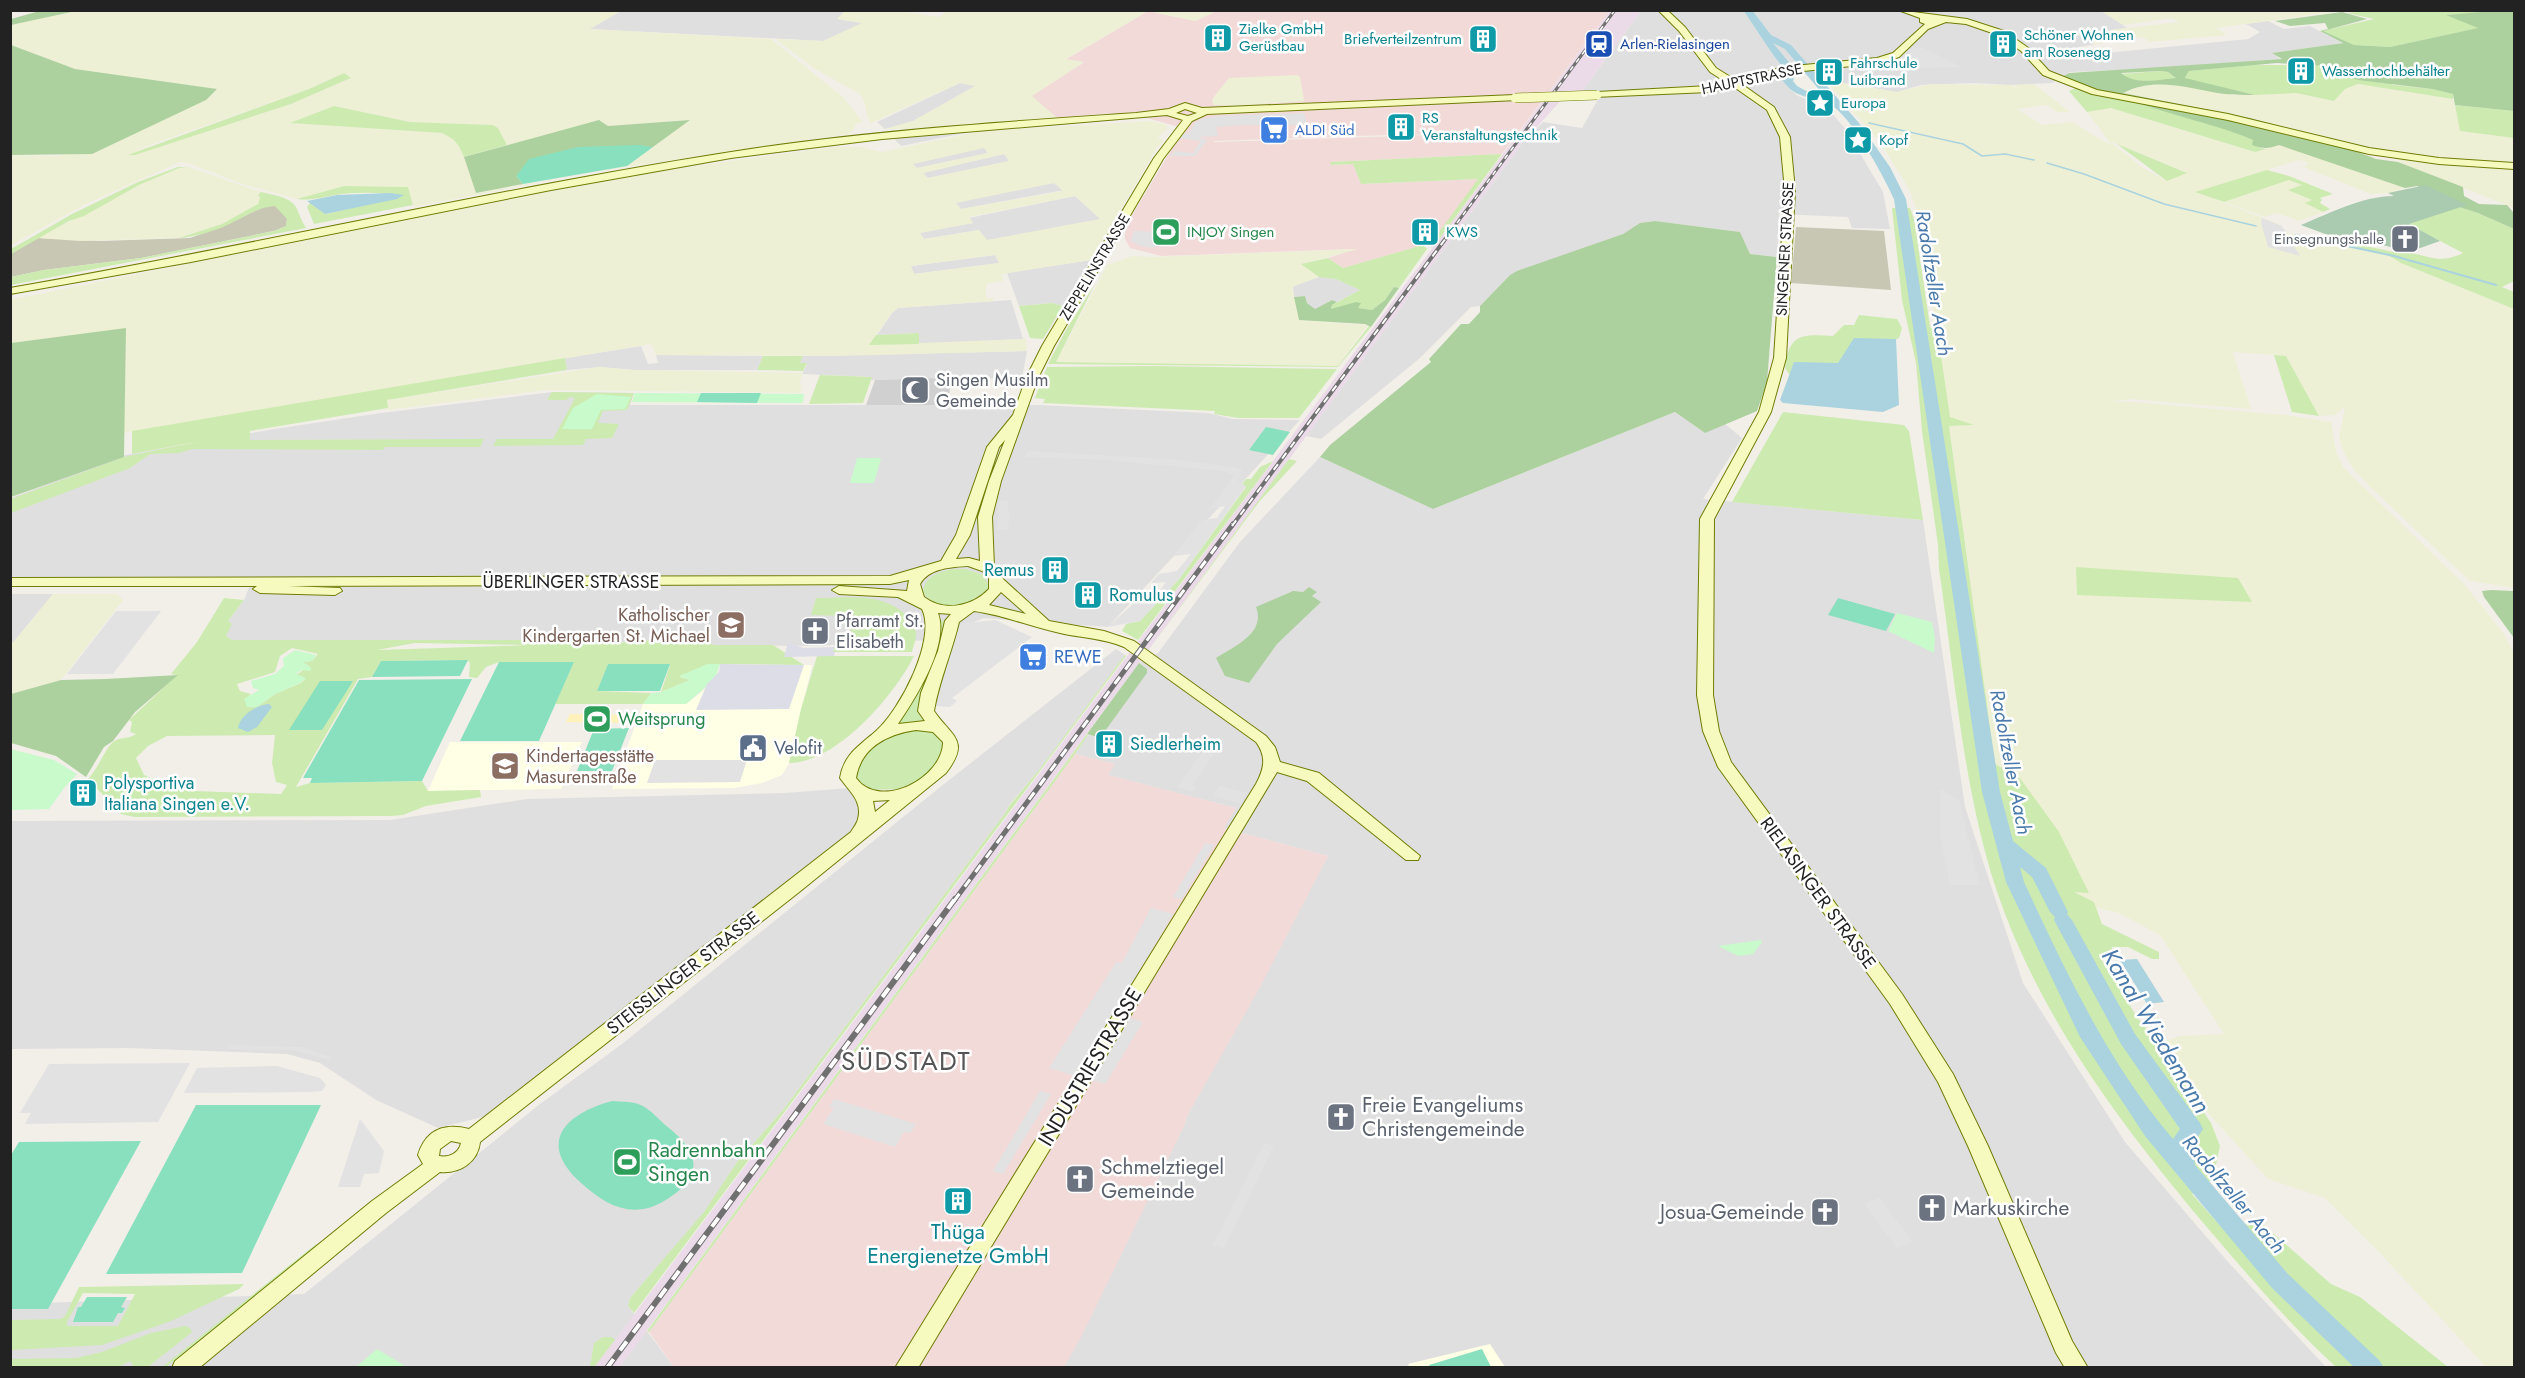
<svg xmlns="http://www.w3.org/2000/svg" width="2525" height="1378" font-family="Jost,sans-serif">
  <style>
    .residential { fill: #e0dfdf }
    .commercial { fill: #f2dad9; fill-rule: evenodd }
    .industrial { fill: #ebdbe8 }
    .education { fill: #ffffe5 }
    .religious { fill: #d0d0d0 }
    .construction { fill: #c7c7b4 }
    .farmland { fill: #eef0d5; fill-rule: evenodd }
    .grass { fill: #cdebb0; fill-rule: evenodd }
    .forest { fill: #add19e; fill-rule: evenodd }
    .sand { fill: #fff1ba }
    .cemetery { fill: #aacbaf }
    .park { fill: #c8facc }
    .pitch { fill: #88e0be }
    .parking { fill: #e2e2e2 }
    .plaza { fill: #dddde8 }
    .water { fill: #aad3df }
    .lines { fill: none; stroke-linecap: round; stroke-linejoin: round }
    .stream-far1 { stroke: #aad3df; stroke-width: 1.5 }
    .stream { stroke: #aad3df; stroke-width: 2 }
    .river { fill: #aad3df; fill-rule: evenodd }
    .secondary-casing { stroke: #707d05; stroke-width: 2 }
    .secondary { fill: #f7fabf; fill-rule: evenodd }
    .rail-far3-casing { stroke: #707070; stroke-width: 3 }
    .rail-far2-casing { stroke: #707070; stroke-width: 4 }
    .rail-far1-casing { stroke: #707070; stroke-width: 5 }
    .rail-casing { stroke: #707070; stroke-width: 6 }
    .rail-far3 { stroke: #fff; stroke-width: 1.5; stroke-dasharray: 5; stroke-linecap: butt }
    .rail-far2 { stroke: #fff; stroke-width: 2; stroke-dasharray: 7; stroke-linecap: butt }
    .rail-far1 { stroke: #fff; stroke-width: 3; stroke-dasharray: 9; stroke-linecap: butt }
    .rail { stroke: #fff; stroke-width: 4; stroke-dasharray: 11; stroke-linecap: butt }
    .secondary-bridge-casing { stroke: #707d05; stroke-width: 10; stroke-linecap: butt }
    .secondary-bridge { stroke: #f7fabf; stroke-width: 9 }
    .labels { text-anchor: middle; stroke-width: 5; stroke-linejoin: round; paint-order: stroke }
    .far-culture-label { font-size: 15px; fill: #0d838f; stroke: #fff; text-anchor: start }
    .far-transit-label { font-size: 15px; fill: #164399; stroke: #fff; text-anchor: start }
    .far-street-label { font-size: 15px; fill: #222; stroke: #fff }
    .far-shop-label { font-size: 15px; fill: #366cbe; stroke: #fff; text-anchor: start }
    .far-leisure-label { font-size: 15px; fill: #27864d; stroke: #fff; text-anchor: start }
    .far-worship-label { font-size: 15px; fill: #5b616d; stroke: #fff; text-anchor: end }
    .worship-label { font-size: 18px; fill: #5b616d; stroke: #fff; text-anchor: start }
    .culture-label { font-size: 18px; fill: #0d838f; stroke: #fff; text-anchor: start }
    .street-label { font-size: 18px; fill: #222; stroke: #fff }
    .education-label { font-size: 18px; fill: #785e54; stroke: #fff; text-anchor: end }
    .shop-label { font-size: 18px; fill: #366cbe; stroke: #fff; text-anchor: start }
    .leisure-label { font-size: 18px; fill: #27864d; stroke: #fff; text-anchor: start }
    .service-label { font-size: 18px; fill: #4e5e75; stroke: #fff; text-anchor: start }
    .water-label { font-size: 20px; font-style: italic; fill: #4a7aab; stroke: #fff }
    .near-street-label { font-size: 21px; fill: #222; stroke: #fff }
    .near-worship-label { font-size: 21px; fill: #5b616d; stroke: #fff; text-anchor: start }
    .near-leisure-label { font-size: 21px; fill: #27864d; stroke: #fff; text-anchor: start }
    .near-culture-label { font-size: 21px; fill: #0d838f; stroke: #fff }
    .near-water-label { font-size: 24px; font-style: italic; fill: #4a7aab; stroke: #fff }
    .near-quarter-label { font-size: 26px; letter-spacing: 1.5px; fill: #555; stroke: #fff }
  </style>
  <rect width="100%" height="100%" fill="#f2efe9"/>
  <!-- residential -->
  <g class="residential">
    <polygon points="621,10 845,11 838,19 863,23 823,41 589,29"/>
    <polygon points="2101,10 2127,28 2079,34 2095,44 2075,48 2086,55 2248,39 2260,32 2246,24 2268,21 2284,29 2310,26 2342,43 2273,53 2280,59 2266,60 2165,68 2070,72 2052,83 2011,85 1973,83 1921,85 1897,92 1825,80 1815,69 1783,72 1782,77 1786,85 1798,96 1826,106 1846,130 1883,192 1890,229 1852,228 1848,217 1779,214 1777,257 1750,254 1740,232 1655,221 1641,223 1623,234 1510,275 1480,306 1471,307 1420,358 1321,439 1306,436 1523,142 1543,122 1582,128 1601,94 1580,94 1641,11"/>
    <polygon points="960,83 976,86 913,121 885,129 877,122"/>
    <polygon points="974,131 901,146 895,140 900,136"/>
    <polygon points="984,147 988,153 917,168 912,164"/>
    <polygon points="1004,154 1010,161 928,178 922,173"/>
    <polygon points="1054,183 1064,190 961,209 955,202"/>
    <polygon points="1075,196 1101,219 987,241 979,230 924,239 919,232 973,223 969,218"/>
    <polygon points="995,255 1000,263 913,274 911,266"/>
    <polygon points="1091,260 1063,306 1052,303 1019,306 1007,273"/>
    <polygon points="1322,276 1336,279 1361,290 1337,302 1332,300 1315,309 1307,303 1305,296 1294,297 1293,285"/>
    <polygon points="1011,300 1023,339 919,344 919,333 877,335 892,313 898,308"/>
    <polygon points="641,346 648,364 658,363 656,355 763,356 757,370 635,370 599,367 567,370 565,358"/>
    <polygon points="1027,351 1022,378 871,380 871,377 802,374 807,364 800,363 803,356"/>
    <polygon points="552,392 634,393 630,405 1037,405 1208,413 1233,419 1300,420 1108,627 984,618 931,640 810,646 714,645 694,637 614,643 616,640 232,640 226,636 228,621 244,600 251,583 11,582 11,498 125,455 274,429 381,413"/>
    <polygon points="1675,412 1705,433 1725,424 1742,438 1703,499 1923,520 1965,807 2023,983 2125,1142 2228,1262 2326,1367 1060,1368 1184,1126 1187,1116 1328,856 1223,828 1236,808 1107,775 1114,764 1075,754 1088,735 1101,737 1147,669 1139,663 1158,653 1240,542 1320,457 1433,509"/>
    <polygon points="11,594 53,594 11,645"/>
    <polygon points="1116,649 1125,655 1039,770 1009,805 1006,812 783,1110 737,1162 705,1212 630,1298 628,1306 674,1367 11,1367 10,1304 304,1294 540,1104 622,1044 944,784"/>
    <polygon points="850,788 862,796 857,831 650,987 486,1116 438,1128 376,1100 320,1063 287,1054 129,1048 11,1049 10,821 390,820 527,799 785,793"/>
  </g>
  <!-- commercial -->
  <g class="commercial">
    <path d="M1217,10L1610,11L1502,154L1330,162L1331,165L1353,164L1361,184L1479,179L1431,243L1343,268L1328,258L1355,249L1161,256L1130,248L1125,239V227L1183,130L1186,129L1129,113L1057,118L1031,96L1083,63L1065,60L1148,11L1195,21ZM1461,134L1215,142L1213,141L1387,135Z"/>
    <polygon points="1075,754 1115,764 1108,775 1236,808 1224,828 1328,856 1259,989 1187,1116 1184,1126 1082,1335 1064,1367 674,1367 649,1332"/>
  </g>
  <!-- industrial -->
  <polygon class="industrial" points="1610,11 1641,11 1580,94 1566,95 1523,142 620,1367 594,1368"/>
  <!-- education -->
  <g class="education">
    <polygon points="720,664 812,665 789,763 782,775 762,783 734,788 612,789 643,704 686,704 703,691 719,672"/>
    <polygon points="450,742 582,742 561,789 428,791"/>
    <polygon points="1490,1344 1505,1367 1410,1368 1408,1364"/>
  </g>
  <!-- religious -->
  <polygon class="religious" points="952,378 947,405 866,405 875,380"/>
  <!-- construction -->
  <g class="construction">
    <polygon points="265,206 275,206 280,210 287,219 286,226 274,231 141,258 44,270 11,277 11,254 38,238 101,241 190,238 224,226"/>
    <polygon points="1796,227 1884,231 1891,290 1791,283"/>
  </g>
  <!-- farmland -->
  <g class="farmland">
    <path d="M76,10L621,11L590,29L771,39L843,97L863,122L856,124L852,132L848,134L593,172L414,207L408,187L344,186L297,199L242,184L188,163L180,162L88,203L11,245V155L58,156L216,89L75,69L11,45L10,25ZM343,73L350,79L291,104L211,130L130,152L309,89ZM334,106L410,122L493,125L498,128L507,145L534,139L599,120L608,126L689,120L627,166L476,193L460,145L453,138L442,133L291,123Z"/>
    <polygon points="949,10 1217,11 1195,21 1148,11 1066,59 1084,62 1032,96 1057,118 908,129 885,129 913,121 975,86 960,83 871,123 868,118 863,98 858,93 815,69 775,39 823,41 862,23 837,19 845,11 899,11 939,17"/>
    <polygon points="2101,11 2383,11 2357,14 2342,11 2216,28 2227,35 2151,42 2142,37 2095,44 2078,34 2179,22 2172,18 2123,25"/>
    <polygon points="1297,75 1300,77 1304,101 1237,106 1214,105 1212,102 1213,98 1229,78"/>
    <polygon points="1825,80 1897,92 1931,84 2011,85 2020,90 2014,85 2034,84 2070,112 2057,112 2046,105 2017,109 2042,125 2072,122 2105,142 2113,144 2143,168 2167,181 2186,172 2109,141 2087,112 2111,108 2255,152 2279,145 2341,165 2405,188 2388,193 2371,194 2303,167 2309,163 2299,160 2196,192 2279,224 2284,232 2388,255 2401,263 2514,309 2514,588 2470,581 2369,486 2354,470 2343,451 2339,437 2345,407 2335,415 2319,416 2286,356 2233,352 2251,409 2131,399 2111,402 2133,402 2286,415 2331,422 2336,452 2343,467 2465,585 2504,634 2514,653 2514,1367 2486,1367 2377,1250 2325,1198 2268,1179 2201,1105 2162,1042 2180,1036 2224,1034 2160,935 2119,913 2076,903 1995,764 1949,426 1970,425 1950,418 1921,230 1926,225 1921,222 1909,189 1880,142"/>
    <polygon points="2358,84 2453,99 2461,131 2514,138 2514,208 2406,165 2392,157 2123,93 2137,85 2180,85 2235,95 2296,93 2333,101 2345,89"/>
    <path d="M1151,121L1167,125V129L1158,137L1164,141L1158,146L1091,260L1002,274L1003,281L986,284V298H994L993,301L898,308L892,313L869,345L1026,339L1027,351L837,356L656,355L651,344L123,433L126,329L11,343L10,300L511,198L666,170L834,147H861L882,152L982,131ZM984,148L988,153L917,168L913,164ZM1004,154L1009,161L928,178L923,173ZM1054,183L1063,191L961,209L956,203ZM1075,196L1100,219L987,240L979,230L924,239L920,233L973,223L969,217ZM995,255L999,263L914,274L911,266Z"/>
    <polygon points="188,167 261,192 258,195 261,201 258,204 222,224 179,238 80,241 38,238 139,185 179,168"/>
    <polygon points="2288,180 2303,185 2289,190 2313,200 2305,203 2323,212 2299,221 2277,213 2265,217 2224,202"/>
    <polygon points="1358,249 1302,264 1319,277 1292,287 1299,320 1368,325 1338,366 1056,362 1107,265 1132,256 1154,257"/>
    <polygon points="599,367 635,370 803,373 800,380 801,393 546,390 388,410 387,400"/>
    <polygon points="53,594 117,594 123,600 61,680 11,694 11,645"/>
  </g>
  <!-- grass -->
  <g class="grass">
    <polygon points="2383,10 2498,11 2448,15 2479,28 2390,47 2354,45 2322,31 2374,19 2347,13"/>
    <polygon points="2319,56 2394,85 2432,89 2453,94 2453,99 2358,84 2345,89 2334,101 2296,93 2255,95 2185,79 2189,71 2251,65 2292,65"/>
    <path d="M2160,71L2168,72L2176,78C2162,80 2136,86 2121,74Z"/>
    <polygon points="344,73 351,78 291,104 135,155 128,155 309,89"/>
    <polygon points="2078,87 2221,126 2254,140 2260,148 2266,149 2255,152 2111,108 2087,112 2069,91"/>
    <polygon points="2455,105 2514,111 2514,138 2460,131"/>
    <path d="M334,106L410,122L493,125L498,128L507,145L464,157C459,144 455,139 442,133L290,123Z"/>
    <polygon points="2117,144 2187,173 2167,181"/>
    <polygon points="1502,154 1437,242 1431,243 1478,179 1361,184 1353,164 1331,165 1330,162"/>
    <polygon points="178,167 188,167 179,168 139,185 84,216 69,221 11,254 11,249 72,214 138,182"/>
    <polygon points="2267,170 2289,176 2333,194 2320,198 2322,200 2320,203 2330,209 2323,212 2305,203 2312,200 2288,190 2302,185 2289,180 2224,202 2195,192"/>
    <path d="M344,186L408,187L413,205L314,224L307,207L310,203L326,214L402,196C382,192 356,192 335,195C322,197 311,201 297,199Z"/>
    <path d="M261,192C273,195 292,197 297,209C300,216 302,222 306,228L11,285V277L44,270L141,258L274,231L286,226L287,219L275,206C257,207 242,219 225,226C211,232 194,237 179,238L222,224L258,204L260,198L258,195Z"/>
    <path d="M2459,207L2478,213L2514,229V281L2502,287L2514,292V309L2401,263L2388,255L2324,240L2329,238L2398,253C2426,251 2434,267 2463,253L2408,224Z"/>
    <path d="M1892,208H1910L1914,219L1930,326L1938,335L1950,417L1974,425L1949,426L1995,764L2020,778L2059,832L2089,893L2074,892L2094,902L2102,924L2159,952V959H2152L2128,947H2112L2110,958L2101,959L2137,1017L2156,1041L2211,1123L2220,1146L2213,1179L2192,1194L2224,1230L2258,1220L2331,1284L2360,1297L2448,1367H2336C2289,1324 2247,1274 2205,1225C2117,1120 2032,1007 1991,873C1962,775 1954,671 1939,569L1938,545L1922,431L1916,363L1902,300Z"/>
    <polygon points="1423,245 1427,249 1399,288 1394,287 1385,300 1372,310 1358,308 1357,302 1337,309 1331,309 1332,305 1360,290 1336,279 1319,277 1301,264 1328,258 1343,268"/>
    <polygon points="1095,284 1056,362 1338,366 1369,326 1371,327 1338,367 1048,364 1066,330"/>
    <polygon points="1052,303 1063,306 1043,339 1030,338 1019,306"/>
    <path d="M1859,315L1897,319L1902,328L1899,338L1841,365L1791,377L1785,368C1789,333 1802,334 1833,336L1844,325H1854Z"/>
    <polygon points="919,333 919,344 869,345 876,335"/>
    <polygon points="2274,355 2286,356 2319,416 2292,412"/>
    <polygon points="763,356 803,356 800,363 807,363 803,371 757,370"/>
    <polygon points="565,358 567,370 387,400 388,408 250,431 250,440 484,439 480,447 385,447 383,450 192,449 179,453 150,454 130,468 11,513 11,499 124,457 201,441 132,454 132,431"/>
    <polygon points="1154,366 1337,369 1299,418 1238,418 1214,414 1215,411 1043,403 1045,399 1035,398 1047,367"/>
    <polygon points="820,375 872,377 863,403 809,404"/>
    <polygon points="552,392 634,393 627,410 603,411 598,423 619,424 612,438 586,439 583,445 493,446 497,439 553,439 575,398 570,397 566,400 547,400"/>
    <polygon points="1783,412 1904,425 1909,431 1923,520 1732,502"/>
    <polygon points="1289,459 1297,461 1259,502 1150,648"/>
    <polygon points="1273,461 1138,640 1122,631 1126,624 1140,621 1180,578 1246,487 1242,484 1246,479 1251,479 1260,467"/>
    <polygon points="2076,567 2238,578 2252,602 2077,595"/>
    <path d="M955,569H966L983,575L989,586C981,610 935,614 923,592C925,575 941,571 955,569Z"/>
    <path d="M224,598L244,600L228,621L232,624L226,636L232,640H617L615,643L694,637L714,645H773L804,665L708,664L680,677L690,680L661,692L670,665L608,664L597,691L651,693L643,704H555L574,662H499L486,667L477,678L469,677L470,663L467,660L381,661L372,677L358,679L296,787L310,783L422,781L428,791L480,790L481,797L426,806L403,815L392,816L135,817L121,814L88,779C98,769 106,747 113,742C119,737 129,739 136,734L130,732L132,722L129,720L177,675L171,674L197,642ZM415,643L530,645L377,650ZM292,648L318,654L312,661L302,662L309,666L296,675L305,679L301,683L275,694L257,707L245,699L251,694L240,691L237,684L275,672L280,656ZM275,735L272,763L276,782L287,785L281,794L194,791L170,786L144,775L136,758L148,746L167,736Z"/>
    <path d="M816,598C846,598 881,592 905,614C910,620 916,626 916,634C916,640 913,647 912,652H835L833,651C839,640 849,643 853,632L844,626L847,616L811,615Z"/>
    <polygon points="938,620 947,621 927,684 928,723 893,727"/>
    <polygon points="1125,655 1126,656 634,1313 628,1306 630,1298 704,1212 737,1162 783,1110 1006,812 1009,806 1039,770"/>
    <path d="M817,656H914C894,696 836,763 789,763L801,709Z"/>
    <path d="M927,729L945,737V756L916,785L901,789L868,790L853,778C855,771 857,762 861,755C873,735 906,730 927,729Z"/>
    <polygon points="1087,734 1088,735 1075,754 649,1332 647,1331"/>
    <polygon points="316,1244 318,1245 166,1367 161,1368"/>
    <path d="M244,1284L239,1289L171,1321L102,1345L11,1350V1320L61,1319L65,1316L79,1287ZM83,1293L134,1294H135L118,1326H67V1322Z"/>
    <polygon points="185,1326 190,1328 192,1332 148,1367 134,1367 130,1361 118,1367 11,1367 11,1359 76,1358 102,1352 151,1333"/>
    <polygon points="603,1337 612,1337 615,1340 594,1367 590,1367 594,1343"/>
  </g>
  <!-- forest -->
  <g class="forest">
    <polygon points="43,10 76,11 11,25 11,19"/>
    <path d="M2493,11H2514V111L2455,105L2453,94L2432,89L2358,80L2345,76L2327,66L2277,63L2189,71L2185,78L2255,95C2241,95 2226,95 2212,92C2183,86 2151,78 2123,93L2250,118L2322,138L2376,159L2398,162L2463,187L2464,196L2479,204L2507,205L2514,213V229L2478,213L2459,207L2465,205L2417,186L2405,188L2279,145C2268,149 2263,149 2252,145L2253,140C2225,128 2202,123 2173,114C2136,103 2097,91 2058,79L2069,73L2282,59L2272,53L2343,43L2320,31L2328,29L2325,23L2290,26L2275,21L2342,12L2367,19L2323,31L2354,45L2390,47L2478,28L2446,15ZM2160,71L2168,72L2176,78C2163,79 2135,86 2121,73Z"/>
    <polygon points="11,45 75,69 217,89 206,100 92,154 11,155"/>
    <polygon points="599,120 608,126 690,120 653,147 578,147 516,176 523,184 476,193 464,157"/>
    <polygon points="1655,221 1740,232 1750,254 1777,257 1767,382 1757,411 1705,433 1675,412 1433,509 1320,457 1330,445 1431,362 1429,359 1461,324 1469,324 1480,312 1480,306 1510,275 1517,271 1623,234 1640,223"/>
    <polygon points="1394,287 1399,288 1371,327 1365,324 1299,320 1294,297 1305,296 1307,303 1315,309 1332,300 1337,302 1332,305 1331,309 1356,302 1361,303 1358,308 1372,310 1385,300"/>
    <polygon points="126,328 124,457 11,497 11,343"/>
    <path d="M1309,587L1317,592L1312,596L1321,602L1277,644L1249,683L1225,676L1216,658C1235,646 1266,633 1256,607L1293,591L1303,592Z"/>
    <polygon points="2491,590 2514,591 2514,638 2484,597 2482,591"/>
    <polygon points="1139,663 1147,669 1147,673 1100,738 1087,734"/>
    <polygon points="178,675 135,712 113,741 104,747 86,777 56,756 11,743 11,694 61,680 106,679"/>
  </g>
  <!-- sand -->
  <polygon class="sand" points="570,714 629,715 625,723 566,722"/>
  <!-- cemetery -->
  <path class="cemetery" d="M2426,185L2467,205L2409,224L2440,241L2409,252L2364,240L2355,242L2336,238L2301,225C2330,213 2363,196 2394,196L2388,193Z"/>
  <!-- park -->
  <g class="park">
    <polygon points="635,393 804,394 803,403 632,402"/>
    <polygon points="597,394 631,397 625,409 601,410 592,429 562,429 573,408"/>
    <polygon points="857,458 881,458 874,483 850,483"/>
    <polygon points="1897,613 1932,622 1935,638 1934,653 1888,631"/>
    <polygon points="295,650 316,655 312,661 303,662 311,668 310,671 301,670 296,674 306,678 300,683 275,694 257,707 247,707 244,699 259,690 253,688 251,681 275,674 284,666 283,658"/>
    <polygon points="708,664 720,664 715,679 686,704 643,704 651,693 661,692 690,680 679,676"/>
    <polygon points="10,749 54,760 77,774 64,788 49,809 11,810"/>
    <polygon points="1760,940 1762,942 1753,954 1738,956 1718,946"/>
    <polygon points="377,1349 407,1367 356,1367"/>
  </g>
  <!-- pitch -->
  <g class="pitch">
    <polygon points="639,145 653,147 627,166 523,184 516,176 529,159 578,147"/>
    <polygon points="701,393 761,393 757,403 697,402"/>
    <polygon points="1266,427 1290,432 1273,455 1249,450"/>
    <polygon points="1838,598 1895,614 1886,631 1828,615"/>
    <polygon points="468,660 460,676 372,677 381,661"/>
    <polygon points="499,662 574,662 539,741 460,741"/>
    <polygon points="608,664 670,664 660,691 597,691"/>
    <polygon points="472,679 422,781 310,783 312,778 303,778 359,680"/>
    <polygon points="320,681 353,681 322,730 289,730"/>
    <polygon points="629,728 612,771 577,771 594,729"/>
    <path d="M612,1101C622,1102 634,1101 643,1106C650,1110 658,1118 664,1124C695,1148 709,1172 669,1198C635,1221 607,1207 580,1182C537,1142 565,1114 612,1101Z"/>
    <polygon points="196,1105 321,1105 242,1273 106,1274"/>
    <polygon points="141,1141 48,1309 11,1309 11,1155 19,1142"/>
    <polygon points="87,1297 127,1297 121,1307 125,1308 122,1313 118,1313 113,1322 73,1322 78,1307 81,1307"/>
    <polygon points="1482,1349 1491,1367 1431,1368 1429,1365"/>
  </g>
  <!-- parking -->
  <g class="parking">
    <polygon points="1913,47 1924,48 1962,67 1923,68 1898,59"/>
    <polygon points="1304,113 1307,125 1246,125 1216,127 1218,136 1199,137 1207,140 1195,156 1170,156 1174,151 1193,153 1201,141 1180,138 1183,133 1189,133 1195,123 1201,119 1217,116"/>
    <polygon points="2262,218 2282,226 2300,256 2268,247 2261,223"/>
    <polygon points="1134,231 1157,232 1175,235 1169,244 1151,248 1138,245 1131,241"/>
    <polygon points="1028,451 1171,459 1234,467 1242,470 1238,481 1246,486 1180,578 1140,621 1108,627 1146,592 1161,589 1166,582 1151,583 1159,574 1177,571 1191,554 1173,556 1202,520 1217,518 1225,506 1210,509 1234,475 1224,471 1105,460 1025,457"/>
    <polygon points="999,500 1009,501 1007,513 1010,514 1008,530 997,530"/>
    <polygon points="116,611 161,611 113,674 67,674"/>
    <polygon points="995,620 1032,637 952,698 957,701 950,707 935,706 957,624"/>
    <polygon points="1207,746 1218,748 1193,784 1196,788 1193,792 1177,787"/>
    <polygon points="655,760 747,760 740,782 647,783"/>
    <polygon points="1219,786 1248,793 1240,803 1213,796"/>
    <polygon points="1940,789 1959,800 1980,885 1950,885 1940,837"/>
    <polygon points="1205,843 1214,845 1182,899 1173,897"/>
    <polygon points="1151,908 1173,914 1078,1077 1049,1068 1116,962 1121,963 1125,957"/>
    <polygon points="1129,1018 1143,1022 1105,1084 1092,1080"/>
    <polygon points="230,1045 301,1047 332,1057 329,1060 294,1050 227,1049"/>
    <polygon points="190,1063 158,1122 25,1124 31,1113 20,1113 49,1064"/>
    <polygon points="277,1066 320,1078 326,1085 322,1091 310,1092 184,1093 197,1068"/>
    <polygon points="1040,1091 1051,1094 1003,1174 993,1171"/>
    <polygon points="834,1099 916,1124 910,1133 904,1132 895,1147 823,1124 834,1108 829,1107"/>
    <polygon points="360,1119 384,1151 379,1173 364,1174 360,1187 338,1187"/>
    <polygon points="1264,1143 1274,1146 1223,1249 1213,1245"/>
    <polygon points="1880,1198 1913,1242 1897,1249 1864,1204"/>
  </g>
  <!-- plaza -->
  <g class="plaza">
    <polygon points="788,643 804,648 835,647 833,650 835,652 834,656 784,657"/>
    <polygon points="720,664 804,665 789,709 696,710 707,684 719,672"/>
  </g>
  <!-- water -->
  <g class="water">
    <polygon points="390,193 404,195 397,199 325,214 307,201 337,195"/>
    <polygon points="1854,338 1896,339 1899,405 1883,412 1783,403 1780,400 1794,362 1838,363"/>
    <path d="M269,704L272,707L257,727L248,732L238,728C240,715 257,705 269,704Z"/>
    <polygon points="2137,959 2164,1002 2147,1004 2120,960"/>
  </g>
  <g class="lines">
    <!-- stream-far1 -->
    <g class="stream-far1">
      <polyline points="1869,123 1963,144 1982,156 2005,154 2034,160"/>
      <polyline points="2047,163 2084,174 2164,204 2256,226"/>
    </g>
    <!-- stream -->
    <polyline class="stream" points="2295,235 2394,256 2496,285"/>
    <!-- river -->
    <path class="river" d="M1743,10H1752L1771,35L1791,45L1859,123L1890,167L1906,199L2000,792L2013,841L2046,868L2068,912L2067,914L2072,920L2135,1034L2200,1123L2203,1129L2192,1146L2195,1165L2288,1274L2380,1361L2384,1368H2355L2272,1288L2145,1136L2080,1037L2006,882L1982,792L1894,199C1885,178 1851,116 1832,106C1814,96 1796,100 1783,81L1786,71C1769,51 1758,31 1743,10ZM1773,43L1785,49L1826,98L1810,93L1797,86L1793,81L1796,71ZM2020,867L2032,877L2050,912L2055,917L2054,920L2121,1044L2180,1129L2173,1139C2108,1063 2066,972 2024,882Z"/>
    <!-- secondary casing -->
    <g class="secondary-casing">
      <g id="secondary">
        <polygon points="1658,10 1667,10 1685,27 1716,68 1737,81 1783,67 1877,58 1893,53 1925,24 1920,22 1920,18 1898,10 1967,19 2004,31 2027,47 2049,71 2097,90 2228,114 2369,148 2439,158 2514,163 2514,169 2439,164 2369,154 2228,120 2092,94 2043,75 2021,51 1998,35 1966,24 1946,22 1928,29 1899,57 1881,63 1784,73 1743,85 1774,107 1790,137 1795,191 1786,358 1771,412 1714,519 1713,695 1719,731 1731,762 1902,994 1953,1074 1988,1146 2072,1341 2088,1368 2065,1368 2056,1353 1968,1146 1938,1082 1890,1004 1718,767 1703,731 1697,695 1700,519 1759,412 1774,358 1785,191 1780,137 1767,110 1734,87 1709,92 1594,97 1594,93 1597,92 1709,86 1727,83 1710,72 1679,31"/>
        <path d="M1515,95L1520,98L1518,100L1207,114L1192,121L1163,159L1054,346L1038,378L1001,481L992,517L994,567L1001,573L1003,579L1049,621L1104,631L1134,641L1266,736L1275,747L1280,762L1319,773L1420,856L1418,860H1406L1307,781L1277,772L918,1368H895L1256,784C1264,769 1267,757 1256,742L1124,647C1103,638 1082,638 1060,633C1031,627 1004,615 974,611L959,622C952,652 939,681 934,711C952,737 971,740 946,773L798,893L480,1142C478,1162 460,1174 440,1172L386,1213L199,1368H172L175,1361L372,1201L423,1164L418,1155C426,1129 445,1123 469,1129L851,832C853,828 857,824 858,819C863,801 849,791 840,778C844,754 859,746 876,731C900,710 937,639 922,609L898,597L839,594L832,590L839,586L907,591L909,580L890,584L288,586L340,588L342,591L335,595L260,593L253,589L257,586H10V578L890,576L941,561L956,535L987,447L1013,415L1026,378L1042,346L1154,158L1183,120L1167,115L882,139L731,158L551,190L191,262L10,294V288C251,246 490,190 731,152C865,131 1001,122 1136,113L1169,109L1185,103L1202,108ZM1185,109L1197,113L1188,116L1176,113ZM1005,440L989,481L978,517L980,561L969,558L956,559L970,535L999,447ZM968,566L982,571L989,577V589C972,607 944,612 924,597L920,584C929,568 952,567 968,566ZM1001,592L1026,614L989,605ZM938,613L951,614L945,621L938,651L921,693L918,711L925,721L898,724C915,699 950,645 938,613ZM916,730L933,732L943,742C943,778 880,811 856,778C861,747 888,734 916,730ZM890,800L875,812L873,801ZM451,1141L461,1143C459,1153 449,1158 439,1156L440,1149Z"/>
      </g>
    </g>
    <!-- secondary -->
    <use href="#secondary" class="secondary"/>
    <!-- rail-far3 casing -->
    <g class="rail-far3-casing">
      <polyline id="rail-far3" points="1451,231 1615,10"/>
    </g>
    <!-- rail-far2 casing -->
    <g class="rail-far2-casing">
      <polyline id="rail-far2" points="1232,526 1452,230"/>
    </g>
    <!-- rail-far1 casing -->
    <g class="rail-far1-casing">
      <polyline id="rail-far1" points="954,901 1233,524"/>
    </g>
    <!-- rail casing -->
    <g class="rail-casing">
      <polyline id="rail" points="607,1368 955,899"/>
    </g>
    <!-- rail-far3 -->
    <use href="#rail-far3" class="rail-far3"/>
    <!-- rail-far2 -->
    <use href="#rail-far2" class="rail-far2"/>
    <!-- rail-far1 -->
    <use href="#rail-far1" class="rail-far1"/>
    <!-- rail -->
    <use href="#rail" class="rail"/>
    <!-- secondary-bridge casing -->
    <g class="secondary-bridge-casing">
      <polyline id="secondary-bridge" points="1515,98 1597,95"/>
    </g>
    <!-- secondary-bridge -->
    <use href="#secondary-bridge" class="secondary-bridge"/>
  </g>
  <!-- icons -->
  <defs>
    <g id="building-square" transform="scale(1.5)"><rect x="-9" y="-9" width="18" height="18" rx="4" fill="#0f9aa8" stroke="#fff"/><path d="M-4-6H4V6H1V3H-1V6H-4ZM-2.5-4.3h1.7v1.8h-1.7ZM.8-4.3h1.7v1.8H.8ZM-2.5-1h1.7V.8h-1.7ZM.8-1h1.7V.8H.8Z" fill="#fff"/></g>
    <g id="station-square" transform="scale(1.5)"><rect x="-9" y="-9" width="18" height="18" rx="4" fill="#1a4fb4" stroke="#fff"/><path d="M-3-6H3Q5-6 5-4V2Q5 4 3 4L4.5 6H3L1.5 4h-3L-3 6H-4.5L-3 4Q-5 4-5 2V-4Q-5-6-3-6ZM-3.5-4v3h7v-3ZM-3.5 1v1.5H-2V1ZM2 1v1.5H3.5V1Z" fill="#fff"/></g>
    <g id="sight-square" transform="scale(1.5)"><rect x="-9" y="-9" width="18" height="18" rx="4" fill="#0f9aa8" stroke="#fff"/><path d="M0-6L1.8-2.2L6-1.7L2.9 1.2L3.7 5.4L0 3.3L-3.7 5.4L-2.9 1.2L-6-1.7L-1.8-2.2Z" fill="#fff"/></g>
    <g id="supermarket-square" transform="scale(1.5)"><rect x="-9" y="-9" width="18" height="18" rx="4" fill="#3f7fe0" stroke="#fff"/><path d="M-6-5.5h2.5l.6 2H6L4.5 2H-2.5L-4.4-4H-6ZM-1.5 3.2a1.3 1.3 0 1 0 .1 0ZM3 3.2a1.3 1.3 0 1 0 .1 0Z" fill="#fff"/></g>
    <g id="stadium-square" transform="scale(1.5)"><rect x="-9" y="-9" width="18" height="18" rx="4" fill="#2e9e5b" stroke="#fff"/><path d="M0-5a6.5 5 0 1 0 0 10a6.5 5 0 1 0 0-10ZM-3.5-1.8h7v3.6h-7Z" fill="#fff"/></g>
    <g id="church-square" transform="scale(1.5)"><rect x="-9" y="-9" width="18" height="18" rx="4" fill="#6b7280" stroke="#fff"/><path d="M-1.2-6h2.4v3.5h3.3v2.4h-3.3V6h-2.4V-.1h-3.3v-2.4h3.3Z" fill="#fff"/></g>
    <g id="mosque-square" transform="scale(1.5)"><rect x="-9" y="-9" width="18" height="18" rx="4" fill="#6b7280" stroke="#fff"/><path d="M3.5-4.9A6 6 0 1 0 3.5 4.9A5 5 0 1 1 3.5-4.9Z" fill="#fff"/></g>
    <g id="school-square" transform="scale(1.5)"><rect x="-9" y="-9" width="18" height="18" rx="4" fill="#8d6e63" stroke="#fff"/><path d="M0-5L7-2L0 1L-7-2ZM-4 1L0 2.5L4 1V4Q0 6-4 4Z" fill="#fff"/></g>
    <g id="civic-square" transform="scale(1.5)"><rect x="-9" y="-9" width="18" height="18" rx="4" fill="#5c6f8a" stroke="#fff"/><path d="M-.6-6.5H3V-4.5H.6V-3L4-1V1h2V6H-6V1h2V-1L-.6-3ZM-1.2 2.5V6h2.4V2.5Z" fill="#fff"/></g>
  </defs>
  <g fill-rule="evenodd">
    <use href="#building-square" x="1218" y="38"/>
    <use href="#building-square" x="1483" y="39"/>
    <use href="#station-square" x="1599" y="44"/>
    <use href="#building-square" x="2003" y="44"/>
    <use href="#building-square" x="2301" y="71"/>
    <use href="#building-square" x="1829" y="72"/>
    <use href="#sight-square" x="1820" y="103"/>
    <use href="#building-square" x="1401" y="127"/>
    <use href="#supermarket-square" x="1274" y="130"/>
    <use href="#sight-square" x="1858" y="140"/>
    <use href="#stadium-square" x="1166" y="232"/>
    <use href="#building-square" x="1425" y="232"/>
    <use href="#church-square" x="2405" y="239"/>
    <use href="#mosque-square" x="915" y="390"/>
    <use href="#building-square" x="1055" y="570"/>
    <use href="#building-square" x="1088" y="595"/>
    <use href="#school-square" x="731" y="625"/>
    <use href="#church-square" x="815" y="631"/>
    <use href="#supermarket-square" x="1033" y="657"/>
    <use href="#stadium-square" x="597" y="719"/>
    <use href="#building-square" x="1109" y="744"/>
    <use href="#civic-square" x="753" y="748"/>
    <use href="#school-square" x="505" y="766"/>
    <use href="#building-square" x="83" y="793"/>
    <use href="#church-square" x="1341" y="1117"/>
    <use href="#stadium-square" x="627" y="1162"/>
    <use href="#church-square" x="1080" y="1179"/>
    <use href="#building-square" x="958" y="1201"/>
    <use href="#church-square" x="1932" y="1208"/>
    <use href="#church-square" x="1825" y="1212"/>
  </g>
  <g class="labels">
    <!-- far-culture labels -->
    <g class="far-culture-label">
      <text x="1239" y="34">Zielke GmbH<tspan x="1239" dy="17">Gerüstbau</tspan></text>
      <text x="2024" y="40">Schöner Wohnen<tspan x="2024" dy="17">am Rosenegg</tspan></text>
      <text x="1462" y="44" text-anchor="end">Briefverteilzentrum</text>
      <text x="1850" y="68">Fahrschule<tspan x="1850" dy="17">Luibrand</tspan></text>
      <text x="2322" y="76">Wasserhochbehälter</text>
      <text x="1841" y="108">Europa</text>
      <text x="1422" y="123">RS<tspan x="1422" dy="17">Veranstaltungstechnik</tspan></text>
      <text x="1879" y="145">Kopf</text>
      <text x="1446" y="237">KWS</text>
    </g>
    <!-- far-transit labels -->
    <g class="far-transit-label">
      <text x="1620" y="49">Arlen-Rielasingen</text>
    </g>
    <!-- far-street labels -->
    <g class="far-street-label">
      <text transform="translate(1752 79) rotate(-12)" y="5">HAUPTSTRASSE</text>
      <text transform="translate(1785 249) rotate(-87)" y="5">SINGENER STRASSE</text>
      <text transform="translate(1095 267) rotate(-59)" y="5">ZEPPELINSTRASSE</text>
    </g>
    <!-- far-shop labels -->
    <g class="far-shop-label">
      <text x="1295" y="135">ALDI Süd</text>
    </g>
    <!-- far-leisure labels -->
    <g class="far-leisure-label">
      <text x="1187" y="237">INJOY Singen</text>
    </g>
    <!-- far-worship labels -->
    <g class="far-worship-label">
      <text x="2384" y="244">Einsegnungshalle</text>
    </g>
    <!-- worship labels -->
    <g class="worship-label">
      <text x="936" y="386">Singen Musilm<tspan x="936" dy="21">Gemeinde</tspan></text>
      <text x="836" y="627">Pfarramt St.<tspan x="836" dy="21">Elisabeth</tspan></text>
    </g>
    <!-- culture labels -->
    <g class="culture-label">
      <text x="1034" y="576" text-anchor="end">Remus</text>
      <text x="1109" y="601">Romulus</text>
      <text x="1130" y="750">Siedlerheim</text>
      <text x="104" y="789">Polysportiva<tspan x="104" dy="21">Italiana Singen e.V.</tspan></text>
    </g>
    <!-- street labels -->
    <g class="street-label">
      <text x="571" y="588">ÜBERLINGER STRASSE</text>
      <text transform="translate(1818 893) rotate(54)" y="6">RIELASINGER STRASSE</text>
      <text transform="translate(683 973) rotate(-38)" y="6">STEISSLINGER STRASSE</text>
    </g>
    <!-- education labels -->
    <g class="education-label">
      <text x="710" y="621">Katholischer<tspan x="710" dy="21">Kindergarten St. Michael</tspan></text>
      <text x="526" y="762" text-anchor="start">Kindertagesstätte<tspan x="526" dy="21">Masurenstraße</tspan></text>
    </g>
    <!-- shop labels -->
    <g class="shop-label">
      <text x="1054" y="663">REWE</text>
    </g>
    <!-- leisure labels -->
    <g class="leisure-label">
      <text x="618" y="725">Weitsprung</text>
    </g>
    <!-- service labels -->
    <g class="service-label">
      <text x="774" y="754">Velofit</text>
    </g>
    <!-- water labels -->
    <g class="water-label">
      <text transform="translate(1934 283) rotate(81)" y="7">Radolfzeller Aach</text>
      <text transform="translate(2011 762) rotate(79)" y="7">Radolfzeller Aach</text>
      <text transform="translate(2234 1194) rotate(50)" y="7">Radolfzeller Aach</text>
    </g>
    <!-- near-street labels -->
    <g class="near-street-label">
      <text transform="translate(1090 1067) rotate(-59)" y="7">INDUSTRIESTRASSE</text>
    </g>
    <!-- near-worship labels -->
    <g class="near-worship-label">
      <text x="1362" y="1112">Freie Evangeliums<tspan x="1362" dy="24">Christengemeinde</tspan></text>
      <text x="1101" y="1174">Schmelztiegel<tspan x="1101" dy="24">Gemeinde</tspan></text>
      <text x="1953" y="1215">Markuskirche</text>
      <text x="1804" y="1219" text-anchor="end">Josua-Gemeinde</text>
    </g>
    <!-- near-leisure labels -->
    <g class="near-leisure-label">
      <text x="648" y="1157">Radrennbahn<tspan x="648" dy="24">Singen</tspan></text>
    </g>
    <!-- near-culture labels -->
    <g class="near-culture-label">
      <text x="958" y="1239">Thüga<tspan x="958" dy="24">Energienetze GmbH</tspan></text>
    </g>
    <!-- near-water labels -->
    <g class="near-water-label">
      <text transform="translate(2156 1031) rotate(59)" y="8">Kanal Wiedemann</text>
    </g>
    <!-- near-quarter labels -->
    <g class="near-quarter-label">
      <text x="906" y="1070">SÜDSTADT</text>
    </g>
  </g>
  <!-- border -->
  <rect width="2525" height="1378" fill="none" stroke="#222222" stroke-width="24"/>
</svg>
